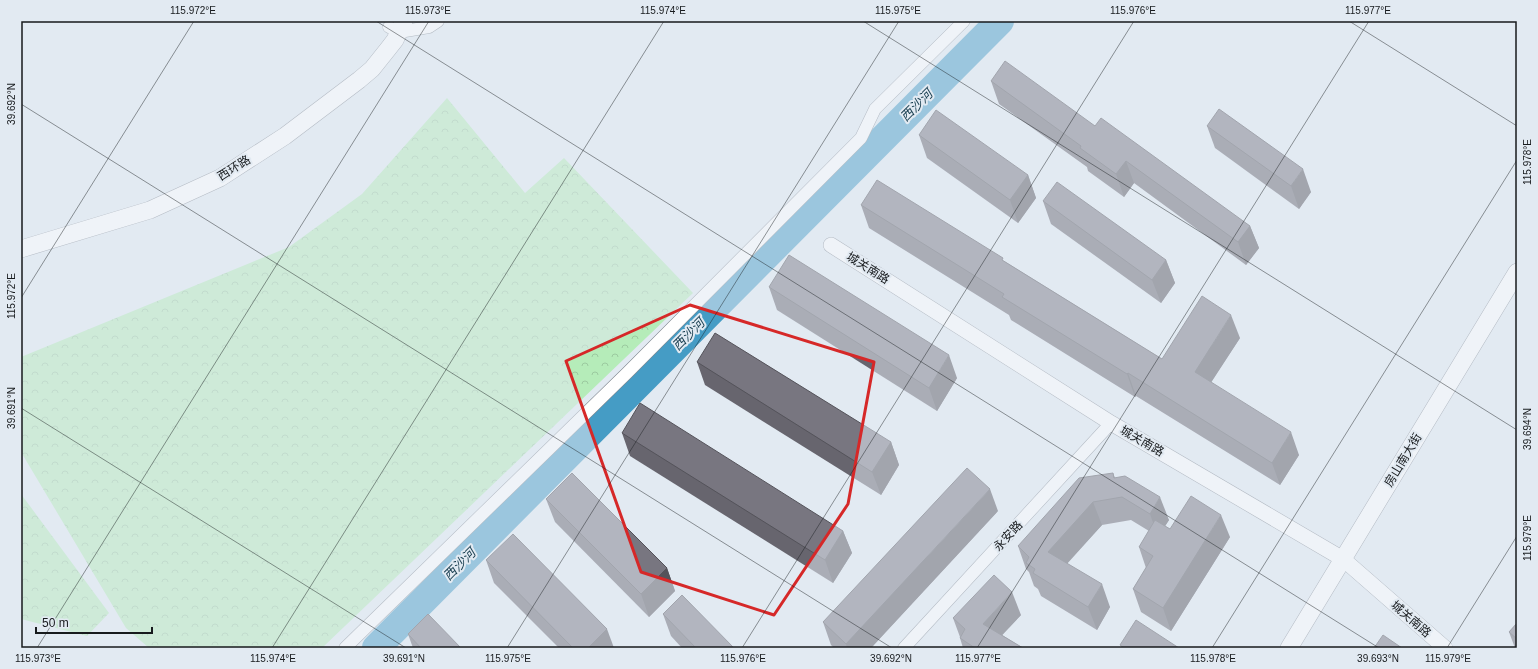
<svg xmlns="http://www.w3.org/2000/svg" width="1538" height="669" font-family="Helvetica,'Noto Sans SC',sans-serif">
  <style>
    .forest { fill: url(#forest-crowns) }
    .lines { fill: none; stroke-linecap: round; stroke-linejoin: round }
    .river { stroke: #459cc5; stroke-width: 28 }
    .minor-casing { stroke: #7e858d; stroke-width: 13 }
    .tertiary-casing { stroke: #7e858d; stroke-width: 16 }
    .secondary-casing { stroke: #7e858d; stroke-width: 18 }
    .minor { stroke: #fff; stroke-width: 12 }
    .tertiary { stroke: #fff; stroke-width: 15 }
    .secondary { stroke: #fff; stroke-width: 17 }
    .wall { fill: #67656e }
    .shaded-wall { fill: #54535a }
    .building { fill: #787680; stroke: #54535a }
    .marked { fill: none; stroke: #d62828; stroke-width: 3; stroke-linejoin: round }
    .ticks { fill: none; stroke: #171a1d; stroke-width: 1; stroke-opacity: 0.45 }
    .labels { text-anchor: middle; stroke-width: 4; stroke-linejoin: round; paint-order: stroke }
    .street-label { font-size: 12px; fill: #171a1d; stroke: #e2eaf2 }
    .water-label { font-size: 13px; font-style: italic; fill: #163c4e; stroke: #e2eaf2 }
    .neatline { fill: none; stroke: #171a1d; stroke-width: 1.5 }
    .ticks-label { font-size: 10px; text-anchor: middle; fill: #171a1d }
  </style>
  <defs>
    <pattern id="forest-crowns" width="20" height="18" patternUnits="userSpaceOnUse"><rect width="20" height="18" fill="#b5ecb9"/><path d="M2 6a3 3 0 1 1 6 0M12 15a3 3 0 1 1 6 0" fill="none" stroke="#9bca9f"/></pattern>
  </defs>
  <rect width="100%" height="100%" fill="#e2eaf2"/>
  <!-- forest -->
  <g class="forest">
    <polygon points="447,98 525,193 564,158 693,293 322,648 149,648 126,628 21,452 21,357 289,247 362,194"/>
    <polygon points="21,494 109,613 87,636 21,619"/>
  </g>
  <g class="lines">
    <!-- river -->
    <polyline class="river" points="376,648 1000,21"/>
    <!-- minor casing -->
    <g class="minor-casing">
      <g id="minor">
        <polyline points="389,27 399,32 429,27 438,21"/>
        <polyline points="345,648 627,373 861,138 875,109 964,21"/>
        <polyline points="904,648 1111,423"/>
      </g>
    </g>
    <!-- tertiary casing -->
    <g class="tertiary-casing">
      <polyline id="tertiary" points="831,245 1111,423 1343,559 1445,648"/>
    </g>
    <!-- secondary casing -->
    <g class="secondary-casing">
      <g id="secondary">
        <polyline points="21,249 150,210 220,178 285,136 359,80 372,69 388,49 395,40 404,21"/>
        <polyline points="1289,648 1517,272"/>
      </g>
    </g>
    <!-- minor -->
    <use href="#minor" class="minor"/>
    <!-- tertiary -->
    <use href="#tertiary" class="tertiary"/>
    <!-- secondary -->
    <use href="#secondary" class="secondary"/>
  </g>
  <!-- wall -->
  <g class="wall">
    <polygon points="991,81 1095,126 1250,226 1259,248 1246,265 1134,183 1124,197 1088,171 1087,167 999,104"/>
    <polygon points="1207,126 1311,192 1299,209 1215,148"/>
    <polygon points="919,135 1028,175 1036,198 1018,223 927,158"/>
    <polygon points="1043,201 1166,260 1175,283 1161,303 1051,224"/>
    <polygon points="861,205 1004,261 1162,359 1240,338 1211,382 1299,455 1280,485 1136,396 1135,397 1011,320 1009,315 869,228"/>
    <polygon points="769,287 957,378 937,411 777,310"/>
    <polygon points="697,362 891,442 899,465 881,495 705,385"/>
    <polygon points="622,433 843,531 852,553 833,583 630,456"/>
    <polygon points="1113,473 1115,478 1169,520 1165,526 1170,529 1230,537 1171,631 1141,612 1133,589 1146,568 1139,547 1149,531 1131,520 1102,525 1067,563 1110,607 1097,630 1041,596 1038,589 1034,586 1029,572 1026,569 1018,546"/>
    <polygon points="546,499 667,568 675,591 649,617 555,522"/>
    <polygon points="998,511 871,648 834,648 831,645 823,622"/>
    <polygon points="486,560 614,648 559,648 494,583"/>
    <polygon points="663,614 734,648 682,648 671,636"/>
    <polygon points="1021,615 1002,635 1023,648 963,648 960,638 960,637 953,618"/>
    <polygon points="1517,623 1517,648 1515,648 1509,632"/>
    <polygon points="408,634 461,648 413,648"/>
  </g>
  <!-- shaded-wall -->
  <g class="shaded-wall">
    <polygon points="1126,161 1134,183 1124,197 1116,174"/>
    <polygon points="1303,169 1311,192 1299,209 1291,186"/>
    <polygon points="1028,175 1036,198 1018,223 1010,200"/>
    <polygon points="1250,226 1259,248 1246,265 1238,242"/>
    <polygon points="1166,260 1175,283 1161,303 1152,280"/>
    <polygon points="1231,315 1240,338 1203,395 1195,372"/>
    <polygon points="949,355 957,378 937,411 929,388"/>
    <polygon points="1128,373 1136,396 1135,397 1127,374"/>
    <polygon points="1291,432 1299,455 1280,485 1272,463"/>
    <polygon points="891,442 899,465 881,495 872,472"/>
    <polygon points="990,489 998,511 871,648 847,648 846,644"/>
    <polygon points="1160,497 1169,520 1158,537 1150,514"/>
    <polygon points="1093,502 1102,525 1057,575 1048,552"/>
    <polygon points="1221,515 1230,537 1171,631 1163,608"/>
    <polygon points="843,531 852,553 833,583 825,560"/>
    <polygon points="667,568 675,591 649,617 641,594"/>
    <polygon points="1102,584 1110,607 1097,630 1088,607"/>
    <polygon points="1012,592 1021,615 991,647 983,624"/>
    <polygon points="607,629 614,648 588,648"/>
  </g>
  <!-- building -->
  <g class="building">
    <polygon points="1005,61 1095,126 1101,118 1250,226 1238,242 1126,161 1116,174 1080,148 1081,146 991,81"/>
    <polygon points="1219,109 1303,169 1291,186 1207,126"/>
    <polygon points="936,110 1028,175 1010,200 919,135"/>
    <polygon points="877,180 1003,258 1002,260 1162,359 1202,296 1231,315 1195,372 1291,432 1272,463 1128,373 1127,374 1002,297 1004,294 861,205"/>
    <polygon points="1057,182 1166,260 1152,280 1043,201"/>
    <polygon points="789,255 949,355 929,388 769,287"/>
    <polygon points="715,333 891,442 872,472 697,362"/>
    <polygon points="640,403 843,531 825,560 622,433"/>
    <polygon points="967,468 990,489 846,644 823,622"/>
    <polygon points="572,473 667,568 641,594 546,499"/>
    <polygon points="1113,473 1114,478 1125,476 1160,497 1150,514 1122,497 1093,502 1048,552 1102,584 1088,607 1033,573 1035,569 1026,563 1029,557 1018,546 1079,478"/>
    <polygon points="1191,496 1221,515 1163,608 1133,589 1153,556 1139,547 1155,520 1170,529"/>
    <polygon points="513,534 607,629 588,648 573,648 486,560"/>
    <polygon points="994,575 1012,592 983,624 1023,648 975,648 960,638 965,629 953,618"/>
    <polygon points="682,595 734,648 696,648 663,614"/>
    <polygon points="428,614 461,648 421,648 408,634"/>
    <polygon points="1136,620 1179,648 1124,648 1120,645"/>
    <polygon points="1517,623 1517,639 1509,632"/>
    <polygon points="1383,635 1402,648 1374,648"/>
  </g>
  <!-- marked area -->
  <path d="M0 0H1538V669H0ZM690,305L874,362L848,504L774,615L641,572L566,361Z" fill="#e2eaf2" fill-opacity=".55" fill-rule="evenodd"/>
  <path class="marked" d="M690,305L874,362L848,504L774,615L641,572L566,361Z"/>
  <!-- ticks -->
  <path class="ticks" d="M376,21L1379,648M863,21L1517,430M1349,21L1517,126M21,104L892,648M21,298L194,21M21,408L406,648M37,648L429,21M272,648L664,21M507,648L899,21M742,648L1134,21M977,648L1369,21M1212,648L1517,160M1447,648L1517,536"/>
  <g class="labels">
    <!-- street labels -->
    <g class="street-label">
      <text transform="translate(234 168) rotate(-32)" y="4">西环路</text>
      <text transform="translate(868 268) rotate(32)" y="4">城关南路</text>
      <text transform="translate(1142 441) rotate(30)" y="4">城关南路</text>
      <text transform="translate(1403 460) rotate(-59)" y="4">房山南大街</text>
      <text transform="translate(1008 536) rotate(-47)" y="4">永安路</text>
      <text transform="translate(1411 619) rotate(41)" y="4">城关南路</text>
    </g>
    <!-- water labels -->
    <g class="water-label">
      <text transform="translate(916 105) rotate(-45)" y="5">西沙河</text>
      <text transform="translate(688 334) rotate(-45)" y="5">西沙河</text>
      <text transform="translate(459 564) rotate(-45)" y="5">西沙河</text>
    </g>
  </g>
  <!-- border -->
  <rect width="1538" height="669" fill="none" stroke="#e2eaf2" stroke-width="44"/>
  <!-- scale -->
  <path d="M36 627v6h116v-6" fill="none" stroke="#171a1d" stroke-width="2"/>
  <text x="42" y="627" font-size="12" fill="#171a1d" stroke="#e2eaf2" stroke-width="3" paint-order="stroke">50 m</text>
  <rect x="22" y="22" width="1494" height="625" class="neatline"/>
  <g class="ticks-label">
    <text x="193" y="14">115.972°E</text>
    <text x="428" y="14">115.973°E</text>
    <text x="663" y="14">115.974°E</text>
    <text x="898" y="14">115.975°E</text>
    <text x="1133" y="14">115.976°E</text>
    <text x="1368" y="14">115.977°E</text>
    <text transform="translate(11 104) rotate(-90)" y="4">39.692°N</text>
    <text transform="translate(1527 162) rotate(-90)" y="4">115.978°E</text>
    <text transform="translate(11 296) rotate(-90)" y="4">115.972°E</text>
    <text transform="translate(11 408) rotate(-90)" y="4">39.691°N</text>
    <text transform="translate(1527 429) rotate(-90)" y="4">39.694°N</text>
    <text transform="translate(1527 538) rotate(-90)" y="4">115.979°E</text>
    <text x="38" y="662">115.973°E</text>
    <text x="273" y="662">115.974°E</text>
    <text x="404" y="662">39.691°N</text>
    <text x="508" y="662">115.975°E</text>
    <text x="743" y="662">115.976°E</text>
    <text x="891" y="662">39.692°N</text>
    <text x="978" y="662">115.977°E</text>
    <text x="1213" y="662">115.978°E</text>
    <text x="1378" y="662">39.693°N</text>
    <text x="1448" y="662">115.979°E</text>
  </g>
</svg>
